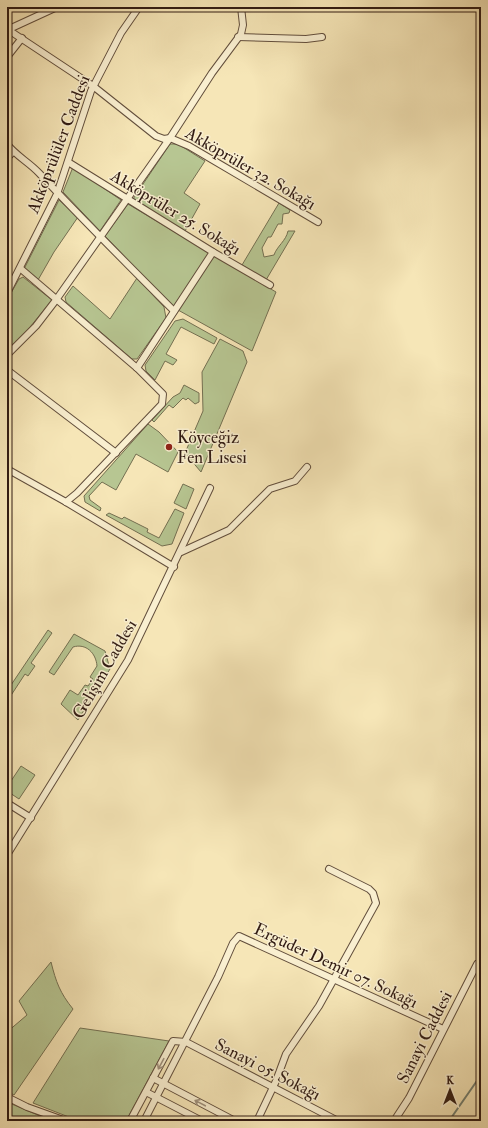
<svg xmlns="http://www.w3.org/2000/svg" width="488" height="1128" font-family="'IM FELL Double Pica',serif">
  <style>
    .green { fill: #b7c692; stroke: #747052 }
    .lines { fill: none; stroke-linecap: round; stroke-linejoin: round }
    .stream { stroke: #727e70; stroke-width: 2 }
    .minor-casing { stroke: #624e3c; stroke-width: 8 }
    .minor { stroke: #f9efd0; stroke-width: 6 }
    .oneway { stroke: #9f907b }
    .poi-dot { fill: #8f2418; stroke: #f9efd0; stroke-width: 1.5 }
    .labels { text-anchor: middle; stroke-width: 3; stroke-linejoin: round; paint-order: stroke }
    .street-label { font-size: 17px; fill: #311b13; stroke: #f9efd0 }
    .poi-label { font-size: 17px; fill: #311b13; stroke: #f9efd0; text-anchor: start }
  </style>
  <rect width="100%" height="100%" fill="#f6e6b7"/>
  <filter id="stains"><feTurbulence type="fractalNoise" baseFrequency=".005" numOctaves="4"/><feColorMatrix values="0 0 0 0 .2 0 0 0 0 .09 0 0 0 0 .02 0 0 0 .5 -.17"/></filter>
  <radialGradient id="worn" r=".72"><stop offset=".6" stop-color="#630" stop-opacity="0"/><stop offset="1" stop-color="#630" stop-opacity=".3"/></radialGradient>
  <!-- green -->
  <g class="green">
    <polygon points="170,144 178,144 205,161 184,193 200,204 185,231 133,199"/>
    <polygon points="73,167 121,200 100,231 63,192"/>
    <polygon points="59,200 78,217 54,252 38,280 24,269"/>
    <path d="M279,203L290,210L289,213L283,214L282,224H278L271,237H268L262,248L264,257L274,255C277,246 286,241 288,231H295L266,280L242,265Z"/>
    <polygon points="128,204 210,253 173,307 105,236"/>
    <polygon points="214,256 276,292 252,351 178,310"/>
    <polygon points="23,277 52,300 26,332 7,350 7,300 19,279"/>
    <polygon points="137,278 164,307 166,318 137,359 132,359 66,302 65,297 73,286 110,319"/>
    <polygon points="183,319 217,338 214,344 181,327 166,354 177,360 173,365 165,361 155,380 146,371 145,365 175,321"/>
    <polygon points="220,339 243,351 247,362 201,472 185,453 203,411 202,372"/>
    <polygon points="184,385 199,393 199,402 195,404 188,398 186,400 183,398 173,408 169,405 154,422 152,420 173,397 180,393"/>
    <polygon points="148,424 159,432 178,452 168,472 136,454 116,490 102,482 89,496 90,500 101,508 100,511 85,502 84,496"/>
    <polygon points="183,484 194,489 186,509 174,503"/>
    <polygon points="175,509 184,513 172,544 162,546 106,515 109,513 122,519 124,517 148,529 147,532 159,538"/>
    <polygon points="48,630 52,633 31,663 35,666 28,676 25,674 8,700 11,703 7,710 7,691"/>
    <path d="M74,634L105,651L110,669L78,720L61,704L70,690L78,695L85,685L88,686L93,679L90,677L97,666C96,653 86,643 73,647L54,675L49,672Z"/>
    <polygon points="21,766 35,775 19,799 7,791 7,787"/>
    <path d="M51,962C56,982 60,993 73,1009L14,1095L7,1091V1032L27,1015L19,1001Z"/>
    <polygon points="80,1028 169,1041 126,1121 79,1121 33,1103"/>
    <polygon points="7,1102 52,1121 7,1121"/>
  </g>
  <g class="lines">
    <!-- stream -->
    <polyline class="stream" points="449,1121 481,1075"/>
    <!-- minor casing -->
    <g class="minor-casing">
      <g id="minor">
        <polyline points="7,29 93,86 156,136 164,139 170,138 189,146 318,222"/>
        <polyline points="7,30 57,7"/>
        <polyline points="238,37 306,39 322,37"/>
        <polyline points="7,57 22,38"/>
        <path d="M7,144C16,156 29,162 39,173C83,220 128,265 174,311"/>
        <polyline points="7,158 13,152"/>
        <polyline points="68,162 213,252 270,285"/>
        <polyline points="21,269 137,368 163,394 162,404 77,493 66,502"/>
        <polyline points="7,293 57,194 91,91 121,33 139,7"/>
        <polyline points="7,355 36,326 56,300 170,138 212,73 241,34 243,25 241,7"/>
        <polyline points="137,368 213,252"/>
        <polyline points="7,370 116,453"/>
        <polyline points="7,469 66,502 174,567"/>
        <polyline points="181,552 229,530 270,489 295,481 307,467"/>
        <polyline points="7,803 31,818"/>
        <polyline points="7,855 128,660 210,488"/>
        <polyline points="153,1078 235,1121"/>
        <polyline points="146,1092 202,1121"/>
        <polyline points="7,1097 27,1107 66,1121"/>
        <polyline points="130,1121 173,1041 186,1042 338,1121"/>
        <polyline points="144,1121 218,977 233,943 239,936 443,1029"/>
        <polyline points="257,1121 276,1081 286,1054 319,1006 376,903 373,893 369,889 329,869"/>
        <polyline points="394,1121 409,1098 477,964"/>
      </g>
    </g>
    <!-- minor -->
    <use href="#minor" class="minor"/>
  </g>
  <!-- one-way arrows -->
  <defs><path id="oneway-shaft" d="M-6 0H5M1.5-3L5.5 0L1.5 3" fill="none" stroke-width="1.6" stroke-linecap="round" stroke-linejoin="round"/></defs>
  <g class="oneway">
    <use href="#oneway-shaft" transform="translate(161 1064) rotate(118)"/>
    <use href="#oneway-shaft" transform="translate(200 1103) rotate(-152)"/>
  </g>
  <!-- markers -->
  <circle class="poi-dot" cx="169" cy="447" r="4"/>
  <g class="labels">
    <!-- street labels -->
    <g class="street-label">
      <text transform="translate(58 144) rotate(-69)" y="6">Akköprülüler Caddesi</text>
      <text transform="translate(251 168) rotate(30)" y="6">Akköprüler 32. Sokağı</text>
      <text transform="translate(176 212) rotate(31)" y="6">Akköprüler 25. Sokağı</text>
      <text transform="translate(104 669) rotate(-60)" y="6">Gelişim Caddesi</text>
      <text transform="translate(336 965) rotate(25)" y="6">Ergüder Demir 07. Sokağı</text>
      <text transform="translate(424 1037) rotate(-63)" y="6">Sanayi Caddesi</text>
      <text transform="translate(268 1069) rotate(27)" y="6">Sanayi 05. Sokağı</text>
    </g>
    <!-- poi labels -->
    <g class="poi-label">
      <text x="177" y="443">Köyceğiz<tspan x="177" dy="20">Fen Lisesi</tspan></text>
    </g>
  </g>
  <!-- margin -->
  <rect width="488" height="1128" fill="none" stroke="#f6e6b7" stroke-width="24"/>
  <rect x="8" y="8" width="472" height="1112" fill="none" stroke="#311b13" stroke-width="2"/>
  <rect x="12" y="12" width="464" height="1104" fill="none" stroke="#311b13"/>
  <!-- north arrow -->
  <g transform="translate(450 1090)" stroke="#f9efd0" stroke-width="3" paint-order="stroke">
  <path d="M0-3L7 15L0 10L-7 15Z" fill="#311b13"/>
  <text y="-6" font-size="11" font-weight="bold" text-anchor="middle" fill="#311b13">K</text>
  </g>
  <rect width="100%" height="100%" filter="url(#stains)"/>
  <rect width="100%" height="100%" fill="url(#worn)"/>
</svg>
